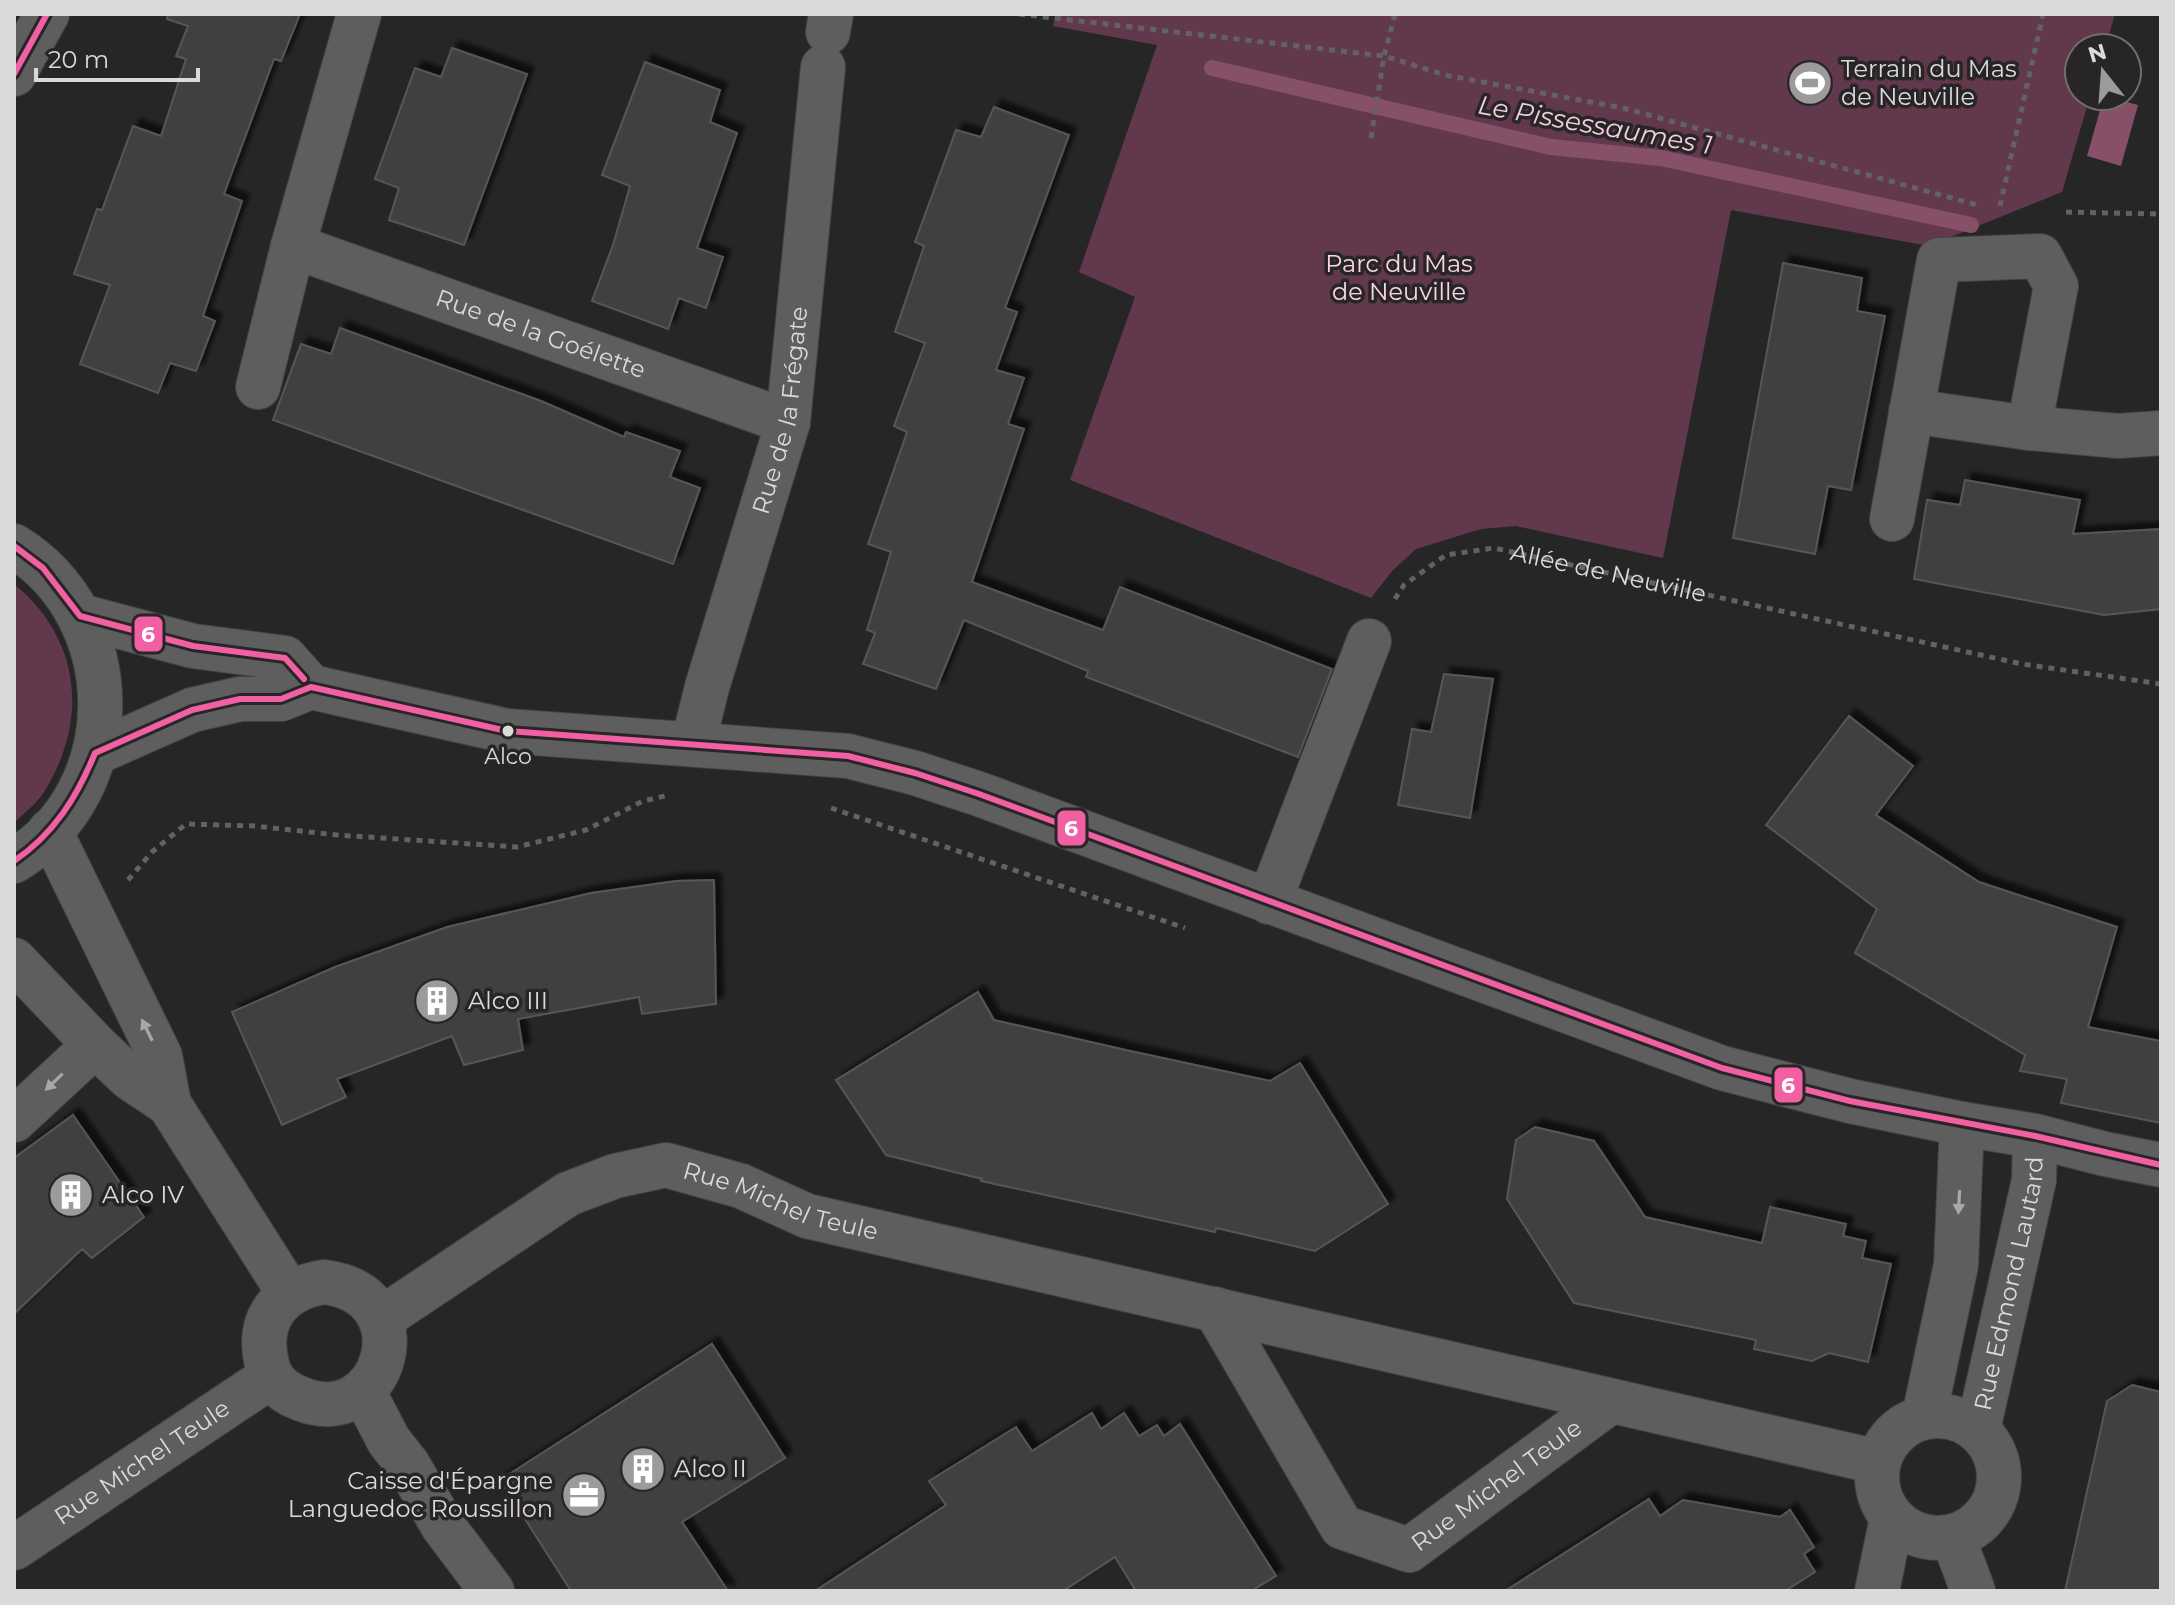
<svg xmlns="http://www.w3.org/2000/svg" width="2175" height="1605" font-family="Montserrat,sans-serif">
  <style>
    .green { fill: #62394c }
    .water { fill: #865069 }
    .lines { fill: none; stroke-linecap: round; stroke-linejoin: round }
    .stream { stroke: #865069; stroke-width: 16 }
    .building { fill: #414040; stroke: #575657; stroke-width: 2; filter: url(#shadow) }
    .minor-casing { stroke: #444344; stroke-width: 46 }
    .path { stroke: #636263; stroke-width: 5; stroke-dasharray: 6 6; stroke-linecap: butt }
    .minor { stroke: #5f5e5e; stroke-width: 44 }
    .bus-1-casing { stroke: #282527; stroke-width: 12 }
    .bus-1 { stroke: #f260a4; stroke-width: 6 }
    .oneway { fill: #a9a8a8 }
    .bus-dot { fill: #dbd9da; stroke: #282527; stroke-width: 3 }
    .labels { text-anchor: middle; stroke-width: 7; stroke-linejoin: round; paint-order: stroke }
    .bus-label { font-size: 22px; fill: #dbd9da; stroke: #282527 }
    .poi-label { font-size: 24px; fill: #dbd9da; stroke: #282527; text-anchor: start }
    .park-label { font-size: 24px; fill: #fad4e3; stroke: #282527 }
    .street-label { font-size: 24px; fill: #dbd9da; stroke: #282527 }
    .water-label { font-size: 26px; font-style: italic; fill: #f3cedd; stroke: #282527 }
    .line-badge { stroke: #282527; stroke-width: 3 }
    .badge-label { font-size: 22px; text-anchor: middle; font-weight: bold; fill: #fff }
  </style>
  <defs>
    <filter id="shadow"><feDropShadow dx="7" dy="-7" stdDeviation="2" flood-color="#0009"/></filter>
  </defs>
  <rect width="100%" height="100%" fill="#272627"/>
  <!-- green -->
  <g class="green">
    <polygon points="1056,14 2115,14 2105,48 2079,48 2079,96 2090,96 2062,192 1929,246 1731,210 1663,558 1516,526 1481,529 1416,549 1392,571 1371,598 1070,480 1135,297 1079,272 1157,45 1053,26"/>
    <path d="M14,584C79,637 89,716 47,787C40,801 25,812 14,823Z"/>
  </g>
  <!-- water -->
  <polygon class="water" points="2104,96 2138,105 2121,166 2087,156"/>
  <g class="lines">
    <!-- stream -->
    <polyline class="stream" points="1212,68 1551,147 1661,158 1971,225"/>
  </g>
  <!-- building -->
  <g class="building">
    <polygon points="168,14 300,14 281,61 274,59 224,194 242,201 203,316 215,321 196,371 170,363 158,393 80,364 110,285 74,274 97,209 102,210 133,126 161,136 186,59 176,56 188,26 167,19"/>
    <polygon points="452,48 527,74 464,245 389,220 399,188 375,179 415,68 441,77"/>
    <polygon points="645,62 720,90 710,122 737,133 697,248 723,257 706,308 679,298 668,329 592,301 613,245 630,186 602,175"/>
    <polygon points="994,107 1069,135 1005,308 1017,312 996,370 1024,378 1008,424 1024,429 972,582 1103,630 1120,587 1332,669 1298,757 1086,677 1088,671 964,620 936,689 863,664 875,633 867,630 891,552 868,544 907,432 894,426 925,343 895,332 924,246 915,242 956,130 981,137"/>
    <polygon points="1783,263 1862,278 1857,311 1885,316 1851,490 1828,486 1815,554 1733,538"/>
    <polygon points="340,328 541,401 624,437 626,432 680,451 670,477 700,488 673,564 273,420 301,344 331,354"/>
    <polygon points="1965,480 2080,500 2073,534 2161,529 2161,609 2104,615 1914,579 1927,500 1960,505"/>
    <polygon points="1444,674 1493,679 1470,818 1398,805 1412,729 1431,732"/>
    <polygon points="1849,716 1913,766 1876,815 1979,882 2117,927 2088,1027 2161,1041 2161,1123 2061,1103 2067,1079 2020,1071 2025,1055 1855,953 1877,909 1766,825"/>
    <polygon points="714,880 716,1004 642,1014 639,997 518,1019 523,1050 464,1065 452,1036 337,1079 346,1097 282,1125 232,1012 335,967 447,927 591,893 676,881"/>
    <polygon points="978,992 994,1020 1130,1051 1270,1081 1300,1063 1388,1204 1315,1251 1216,1228 1215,1232 981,1181 982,1179 886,1155 836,1080"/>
    <polygon points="73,1115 144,1217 92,1258 82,1249 14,1314 14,1158"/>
    <polygon points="1535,1127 1594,1141 1645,1217 1762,1243 1770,1207 1846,1224 1843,1236 1866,1241 1862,1258 1891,1264 1868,1362 1829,1353 1812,1361 1754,1349 1756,1340 1574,1303 1507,1199 1516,1140"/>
    <polygon points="712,1344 785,1458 682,1522 728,1591 571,1591 500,1480"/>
    <polygon points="2132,1385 2161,1392 2161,1591 2065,1591 2107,1401"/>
    <polygon points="1092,1413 1101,1429 1124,1413 1139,1436 1157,1425 1164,1436 1180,1424 1276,1576 1251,1591 1136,1591 1115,1557 1063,1591 815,1591 946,1505 929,1481 1016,1427 1032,1451"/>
    <polygon points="1649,1499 1660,1516 1683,1500 1780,1517 1790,1510 1814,1547 1804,1554 1815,1572 1785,1591 1505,1591"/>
  </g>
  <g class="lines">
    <!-- minor casing -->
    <g class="minor-casing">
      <g id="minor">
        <path id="s2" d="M359,14L293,246L788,422"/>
        <polyline points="828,32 831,14"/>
        <polyline points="14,74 47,14"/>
        <polyline points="258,387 293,246"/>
        <polyline points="1911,411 2029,428"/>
        <polyline points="1892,519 1939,260 2040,256 2056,286 2029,428 2118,436 2161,433"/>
        <path d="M14,546C128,616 130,791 14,861"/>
        <polyline points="80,616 193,646 285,658 311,687 507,731 848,756 915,773 979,794 1722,1068 1850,1101 1962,1124 2035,1136 2105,1154 2161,1165"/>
        <path id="s3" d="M693,744L707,687L788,422L823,67"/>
        <polyline points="95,753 192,710 240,699 281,699 311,687"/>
        <polyline points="50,831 160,1056 169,1104"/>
        <polyline points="1269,902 1369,641"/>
        <polyline points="14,960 95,1045 130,1078 169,1104 289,1293"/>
        <polyline points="14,1120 95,1045"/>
        <path d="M324,1282C428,1295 384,1435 299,1398C283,1392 270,1380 267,1364C256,1320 279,1289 324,1282Z"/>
        <path id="s4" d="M1215,1309L1342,1527L1409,1550L1611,1401"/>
        <path id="s5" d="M381,1319L568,1194L615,1176L666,1165L741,1186L807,1216L1878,1462"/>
        <polyline points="363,1391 389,1441 408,1465 443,1526 492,1591"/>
        <circle cx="1938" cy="1477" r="61"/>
        <polyline points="1924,1417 1956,1265 1962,1124"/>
        <path id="s6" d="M1978,1430L2034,1180L2035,1136"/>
        <polyline points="1953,1537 1973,1591"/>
        <path id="s7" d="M14,1548L270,1377"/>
        <polyline points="1877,1591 1892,1518"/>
      </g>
    </g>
    <!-- path -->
    <g class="path">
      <polyline points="1019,14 1384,56 1445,75 1623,108 1981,206"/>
      <polyline points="1371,138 1384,56 1395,14"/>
      <polyline points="2000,206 2043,14"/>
      <polyline points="2066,212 2161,214"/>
      <path id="s1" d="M1395,599L1404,585L1446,555L1494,548L2022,664L2161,684"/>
      <polyline points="831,808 1185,928"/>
      <polyline points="128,880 152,852 186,824 255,826 337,835 517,847 586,830 643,801 665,796"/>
    </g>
    <!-- minor -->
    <use href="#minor" class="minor"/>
    <!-- bus-1 casing -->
    <g class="bus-1-casing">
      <g id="bus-1">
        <polyline points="14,74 47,14"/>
        <polyline points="14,546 43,568 80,616 193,646 285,658 304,679"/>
        <path d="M14,861C54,834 77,797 95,753L192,710L240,699H281L311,687L507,731L848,756L915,773L979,794L1722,1068L1850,1101L2035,1136L2161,1165"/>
      </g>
    </g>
    <!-- bus-1 -->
    <use href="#bus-1" class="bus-1"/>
  </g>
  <!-- one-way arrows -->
  <defs><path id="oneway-solid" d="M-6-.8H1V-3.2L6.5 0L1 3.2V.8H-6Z" transform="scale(2)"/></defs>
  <g class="oneway">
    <use href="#oneway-solid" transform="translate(147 1030) rotate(-116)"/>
    <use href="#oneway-solid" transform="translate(54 1082) rotate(136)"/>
    <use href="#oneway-solid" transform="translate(1959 1202) rotate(93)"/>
  </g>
  <!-- icons -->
  <defs>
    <g id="stadium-disc" transform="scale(2.3)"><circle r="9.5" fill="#9c9a9b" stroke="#282527"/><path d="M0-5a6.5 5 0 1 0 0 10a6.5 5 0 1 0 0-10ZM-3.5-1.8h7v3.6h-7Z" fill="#fff"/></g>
    <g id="building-disc" transform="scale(2.3)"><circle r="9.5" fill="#9c9a9b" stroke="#282527"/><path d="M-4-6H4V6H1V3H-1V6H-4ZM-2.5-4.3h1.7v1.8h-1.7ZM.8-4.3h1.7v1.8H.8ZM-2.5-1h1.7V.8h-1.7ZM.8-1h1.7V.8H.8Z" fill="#fff"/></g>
    <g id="office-disc" transform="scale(2.3)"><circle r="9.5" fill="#9c9a9b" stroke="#282527"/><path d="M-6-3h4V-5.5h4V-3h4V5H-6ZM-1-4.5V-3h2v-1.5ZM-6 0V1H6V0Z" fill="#fff"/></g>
  </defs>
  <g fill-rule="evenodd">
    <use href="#stadium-disc" x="1810" y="83"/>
    <use href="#building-disc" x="437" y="1001"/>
    <use href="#building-disc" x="71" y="1195"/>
    <use href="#building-disc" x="643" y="1469"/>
    <use href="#office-disc" x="584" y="1495"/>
  </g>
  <!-- markers -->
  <circle class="bus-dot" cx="508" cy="731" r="7"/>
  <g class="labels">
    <!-- bus labels -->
    <g class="bus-label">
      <text x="508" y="764">Alco</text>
    </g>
    <!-- poi labels -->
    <g class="poi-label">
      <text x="1841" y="77">Terrain du Mas<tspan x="1841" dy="28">de Neuville</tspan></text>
      <text x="468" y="1009">Alco III</text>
      <text x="102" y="1203">Alco IV</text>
      <text x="674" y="1477">Alco II</text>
      <text x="553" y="1489" text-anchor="end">Caisse d'Épargne<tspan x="553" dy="28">Languedoc Roussillon</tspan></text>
    </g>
    <!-- park labels -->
    <g class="park-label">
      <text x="1399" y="272">Parc du Mas<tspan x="1399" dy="28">de Neuville</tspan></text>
    </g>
    <!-- street labels -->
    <g class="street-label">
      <text dy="8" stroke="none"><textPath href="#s2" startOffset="504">Rue de la Goélette</textPath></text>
      <text dy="8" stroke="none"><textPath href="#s3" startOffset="346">Rue de la Frégate</textPath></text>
      <text dy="8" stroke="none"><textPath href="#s1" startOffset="234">Allée de Neuville</textPath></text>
      <text dy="8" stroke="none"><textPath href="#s5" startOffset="448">Rue Michel Teule</textPath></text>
      <text dy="8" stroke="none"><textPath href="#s6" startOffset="150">Rue Edmond Lautard</textPath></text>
      <text dy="8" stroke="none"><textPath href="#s7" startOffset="154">Rue Michel Teule</textPath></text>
      <text dy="8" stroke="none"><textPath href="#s4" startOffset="432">Rue Michel Teule</textPath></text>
    </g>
    <!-- water labels -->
    <g class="water-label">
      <text transform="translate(1595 125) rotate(10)" y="9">Le Pissessaumes 1</text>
    </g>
  </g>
  <g class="line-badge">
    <rect x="133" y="615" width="31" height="38" rx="8" fill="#f260a4"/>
    <rect x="1056" y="809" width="31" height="38" rx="8" fill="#f260a4"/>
    <rect x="1773" y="1066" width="31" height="38" rx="8" fill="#f260a4"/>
  </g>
  <g class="badge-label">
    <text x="148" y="642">6</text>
    <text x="1071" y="836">6</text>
    <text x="1788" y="1093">6</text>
  </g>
  <!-- border -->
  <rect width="2175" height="1605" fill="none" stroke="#dbd9da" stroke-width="32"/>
  <!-- north arrow -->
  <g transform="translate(2103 72) rotate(343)"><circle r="38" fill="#282527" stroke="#706d6f" stroke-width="2"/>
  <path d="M0-6L14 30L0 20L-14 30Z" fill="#9c9a9b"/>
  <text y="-12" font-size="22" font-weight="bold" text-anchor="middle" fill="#dbd9da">N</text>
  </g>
  <!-- scale -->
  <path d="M36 68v12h162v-12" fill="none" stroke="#dbd9da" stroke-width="4"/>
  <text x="48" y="68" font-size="24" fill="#dbd9da" stroke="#282527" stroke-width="6" paint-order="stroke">20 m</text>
</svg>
